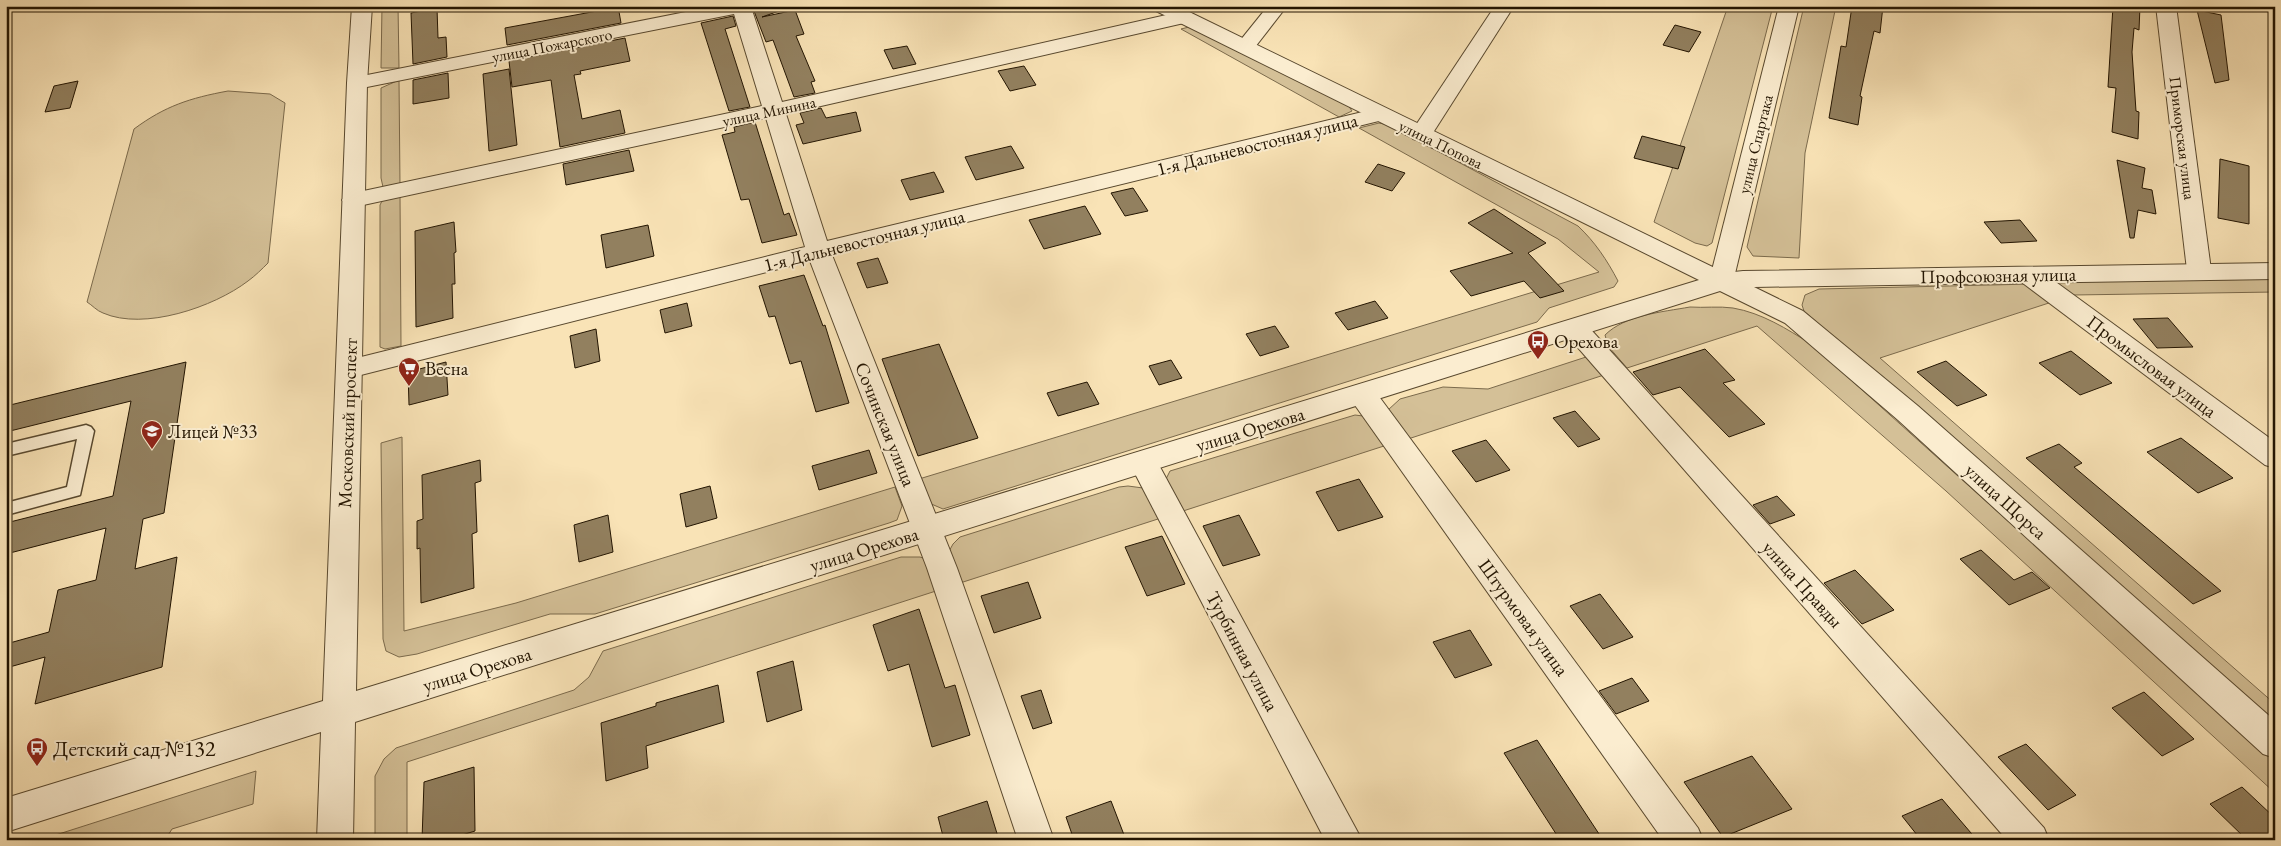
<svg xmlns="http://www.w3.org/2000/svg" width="2281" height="846" font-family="'EB Garamond',serif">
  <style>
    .green { fill: #d4c097; stroke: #7b6a4c }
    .building { fill: #92805f; stroke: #221401 }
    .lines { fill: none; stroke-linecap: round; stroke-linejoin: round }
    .service-casing { stroke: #58482e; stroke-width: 3 }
    .minor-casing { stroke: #58482e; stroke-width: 2 }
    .tertiary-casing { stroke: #58482e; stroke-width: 2 }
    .service { fill: #fbedd0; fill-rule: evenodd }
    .minor { fill: #fbedd0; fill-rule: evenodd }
    .tertiary { fill: #fbedd0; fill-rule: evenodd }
    .labels { text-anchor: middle; stroke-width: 4; stroke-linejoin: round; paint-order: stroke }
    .far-street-label { font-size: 16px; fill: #221401; stroke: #fbedd0 }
    .street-label { font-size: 19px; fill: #221401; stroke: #fbedd0 }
    .poi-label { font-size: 19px; fill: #221401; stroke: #fbedd0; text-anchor: start }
    .near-poi-label { font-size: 22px; fill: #221401; stroke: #fbedd0; text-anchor: start }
  </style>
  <rect width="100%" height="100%" fill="#f9e3b6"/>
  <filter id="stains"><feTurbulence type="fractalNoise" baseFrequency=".004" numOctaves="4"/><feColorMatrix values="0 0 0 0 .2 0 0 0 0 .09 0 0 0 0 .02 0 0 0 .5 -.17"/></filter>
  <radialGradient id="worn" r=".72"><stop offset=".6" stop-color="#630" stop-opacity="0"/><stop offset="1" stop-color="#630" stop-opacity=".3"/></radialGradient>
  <!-- green -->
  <g class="green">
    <polygon points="382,6 398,6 399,68 381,68"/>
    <polygon points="1728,6 1773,6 1712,243 1707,246 1695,243 1654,222"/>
    <polygon points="1804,6 1836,6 1805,153 1799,258 1753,256 1747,247"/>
    <polygon points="1189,27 1348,105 1352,111 1339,117 1181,29"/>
    <polygon points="399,80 400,185 383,187 381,178 381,88"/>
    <path d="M228,91L270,94L285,103L268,263C262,269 255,276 248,281C214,307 144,331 103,313C97,311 92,305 87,302L134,129C165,106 190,98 228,91Z"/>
    <path d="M1379,123L1389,125L1578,226C1595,242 1607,260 1618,281L1614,287L1549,308L1537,322L943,509L929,503L919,479L1599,272L1558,239L1359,128Z"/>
    <polygon points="400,194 401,346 385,349 380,347 380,205 382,201"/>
    <polygon points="2275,279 2275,292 2073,295 2055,282"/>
    <polygon points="2033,284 2055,301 1880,358 2275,704 2275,725 1804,311 1802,305 1805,295 1819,289"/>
    <path d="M1690,307C1704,308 1719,306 1733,308C1762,313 1787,329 1811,344L2275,761V793L1946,491L1757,326L1627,368L1608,346L1605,335C1625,315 1662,312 1690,307Z"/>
    <polygon points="1586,357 1592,360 1607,374 1408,439 1388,410 1400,399 1443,387 1488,389"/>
    <polygon points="1355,415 1363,416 1387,445 1180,512 1164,483 1170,471"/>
    <polygon points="402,437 404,631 516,603 895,487 902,506 897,520 889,523 595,614 550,614 417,654 399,657 386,651 383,639 381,443"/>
    <polygon points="1128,486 1143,488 1161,518 957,584 947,555 953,544 960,537 1119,487"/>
    <polygon points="901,557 920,557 926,559 939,590 407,762 407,840 375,840 375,776 384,759 396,748 574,690 589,677 603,651"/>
    <polygon points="256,771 253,804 172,829 165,840 40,840"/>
  </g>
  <!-- building -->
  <g class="building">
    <polygon points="596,6 618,6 621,23 507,45 505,28 597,11"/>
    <polygon points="758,6 782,6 782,10 762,17 795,10 804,34 796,36 815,81 811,82 815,93 794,97 773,40 766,42 757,19 754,11"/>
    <polygon points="1852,6 1883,6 1880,33 1874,31 1860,96 1862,97 1858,125 1829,118 1841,46 1846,47"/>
    <polygon points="2113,6 2140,6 2139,30 2134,28 2132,52 2136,111 2139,112 2138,139 2112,132 2116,88 2108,87"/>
    <polygon points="437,8 438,38 446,37 447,57 413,64 411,13"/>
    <polygon points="2197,10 2221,15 2229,80 2215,83"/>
    <polygon points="733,16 736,26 725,29 750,107 729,111 701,23"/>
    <polygon points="1675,25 1701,32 1689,52 1663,45"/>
    <polygon points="625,38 630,61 580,71 581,74 574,75 582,119 620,110 625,133 560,147 551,80 512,87 509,61"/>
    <polygon points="907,46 916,64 893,69 884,50"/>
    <polygon points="1024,66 1036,85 1010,91 998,71"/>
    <polygon points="509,69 517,145 489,151 483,74"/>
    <polygon points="448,73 449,98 413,104 413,80"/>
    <polygon points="78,81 70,108 45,112 54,86"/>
    <polygon points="821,108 826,118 856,112 861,131 803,144 796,125 804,123 800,113"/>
    <polygon points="755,122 784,215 789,213 797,235 762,243 749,199 741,200 722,135 735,132 734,127"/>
    <polygon points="1642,136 1685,147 1678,169 1634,158"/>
    <polygon points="1011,146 1024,168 976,180 965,157"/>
    <polygon points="629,150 634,171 566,185 563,164"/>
    <polygon points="2220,159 2249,166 2249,224 2218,218"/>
    <polygon points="2117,160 2145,168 2142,188 2152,190 2156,214 2138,210 2134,238 2130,238"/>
    <polygon points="1378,164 1405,173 1392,191 1365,182"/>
    <polygon points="934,172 944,192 910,200 901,180"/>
    <polygon points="1133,188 1148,211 1125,216 1111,193"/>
    <polygon points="1085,206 1101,234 1044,249 1029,220"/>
    <polygon points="1494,209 1546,243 1528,253 1564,291 1540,298 1524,281 1471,296 1450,271 1513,253 1468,223"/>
    <polygon points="2020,220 2037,241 2001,243 1984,222"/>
    <polygon points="454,222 456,252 454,253 455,284 452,284 453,318 416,327 415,231"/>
    <polygon points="648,225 654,256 606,268 601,235"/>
    <polygon points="878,258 888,283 867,288 857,263"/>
    <polygon points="804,275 823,326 825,325 849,403 816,412 801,361 790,364 775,316 769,317 759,286"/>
    <polygon points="1375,301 1388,318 1348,330 1335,313"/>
    <polygon points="687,303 692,326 665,333 660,310"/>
    <polygon points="2168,318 2193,347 2157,348 2133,319"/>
    <polygon points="1275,326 1289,347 1260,356 1246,334"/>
    <polygon points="596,329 600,361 575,368 570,336"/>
    <polygon points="939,344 978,438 918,456 882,359"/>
    <polygon points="1705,349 1735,380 1723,383 1765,424 1729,437 1680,387 1653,395 1633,372"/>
    <polygon points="2071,351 2112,383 2080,395 2039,363"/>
    <polygon points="1171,360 1182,378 1159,385 1149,366"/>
    <polygon points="1946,361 1987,395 1957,406 1917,372"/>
    <polygon points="186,362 164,513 143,519 135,569 177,557 162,667 35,704 45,657 6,668 6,644 49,632 58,590 96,580 106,528 6,554 6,523 113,496 131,401 6,432 6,406"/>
    <polygon points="446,362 448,395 409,405 408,372"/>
    <polygon points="1087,382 1099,404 1058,416 1047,393"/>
    <polygon points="1575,411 1600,439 1578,447 1553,418"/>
    <polygon points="2181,438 2233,478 2198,493 2147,452"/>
    <polygon points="1486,440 1510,470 1476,482 1452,451"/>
    <polygon points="2059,444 2082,463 2074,467 2221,591 2193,604 2026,458"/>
    <polygon points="869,450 877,473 819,490 812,466"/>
    <polygon points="480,460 481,481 475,483 477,532 472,534 474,588 421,603 420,548 417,549 417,521 423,519 422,475"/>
    <polygon points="1359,479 1383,517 1338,531 1316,492"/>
    <polygon points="710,486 717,518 686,527 680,494"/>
    <polygon points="1777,496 1795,515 1770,524 1753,505"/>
    <polygon points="608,515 613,552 579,562 574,525"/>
    <polygon points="1239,515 1260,555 1223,566 1203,526"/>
    <polygon points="1162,536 1185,584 1147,596 1125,547"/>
    <polygon points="1981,550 2014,580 2032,572 2050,588 2009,605 1960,559"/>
    <polygon points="1855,570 1894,610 1862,624 1824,583"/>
    <polygon points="1028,582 1041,618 994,633 981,596"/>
    <polygon points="1600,594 1633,637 1603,649 1570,606"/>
    <polygon points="919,609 945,688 955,685 970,735 932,747 909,664 888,671 873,625"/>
    <polygon points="1470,630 1492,665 1455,678 1433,642"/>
    <polygon points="793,661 802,710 767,722 757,672"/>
    <polygon points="1632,678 1649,701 1616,714 1599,691"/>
    <polygon points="718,685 724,722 646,746 648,768 606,781 601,723 656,706 656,703"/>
    <polygon points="1041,690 1052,723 1033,729 1021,696"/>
    <polygon points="2144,692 2194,739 2162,756 2112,708"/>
    <polygon points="1537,740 1576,799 1603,840 1560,840 1504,753"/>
    <polygon points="2026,744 2076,795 2048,810 1998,757"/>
    <polygon points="1752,756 1792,809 1723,837 1684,782"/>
    <polygon points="474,767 475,831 446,840 422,840 424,782"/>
    <polygon points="2242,787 2275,818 2275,840 2247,840 2210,804"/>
    <polygon points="1942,799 1977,840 1921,840 1902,816"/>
    <polygon points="987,801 999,840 944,840 938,817"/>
    <polygon points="1111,801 1126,840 1074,840 1066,817"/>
  </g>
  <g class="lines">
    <!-- service casing -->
    <g class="service-casing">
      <polygon id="service" points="86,425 91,427 94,431 80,495 6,515 6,503 67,487 77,439 6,456 6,444"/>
    </g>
    <!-- minor casing -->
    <g class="minor-casing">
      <g id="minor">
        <polygon points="716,6 756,6 752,10 782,102 1184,11 1191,13 1194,17 1191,21 1184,23 786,114 827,241 1379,108 1387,109 1390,114 1387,119 832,255 957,568 1054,840 1018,840 927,568 810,261 349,378 340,376 336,369 340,362 349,360 805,247 766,118 354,207 346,205 342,200 346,195 354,193 762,106 734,14 357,89 350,87 347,83 350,79 357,77"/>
        <polygon points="1268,6 1287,6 1252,51 1245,53 1238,51 1235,47"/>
        <polygon points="1495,6 1514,6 1429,139 1421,141 1413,139 1410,134"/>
        <polygon points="1779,6 1799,6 1733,282 1730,288 1721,290 1712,288 1709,282"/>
        <polygon points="2156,6 2176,6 2211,270 2208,276 2199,278 2190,276 2187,270"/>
        <polygon points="2029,267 2038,269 2275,442 2275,468 2265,465 2020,281 2017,275 2020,269"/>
        <polygon points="1575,319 1584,322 2044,828 2049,840 2007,840 1566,334 1562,328 1566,322"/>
        <polygon points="1362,384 1372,387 1698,828 1703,840 1663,840 1352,401 1349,394 1352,387"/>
        <polygon points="1143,451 1153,454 1362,840 1325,840 1129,462 1133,454"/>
      </g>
    </g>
    <!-- tertiary casing -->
    <g class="tertiary-casing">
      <polygon id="tertiary" points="352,6 372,6 367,83 356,691 1699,280 1154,10 1152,6 1177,6 1725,273 1743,271 2275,263 2275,279 1754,287 1803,311 1918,406 2275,721 2275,758 2263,754 1898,420 1785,323 1720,291 355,722 353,840 317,840 321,732 6,832 6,798 323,701 347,83"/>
    </g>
    <!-- service -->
    <use href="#service" class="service"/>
    <!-- minor -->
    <use href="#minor" class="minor"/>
    <!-- tertiary -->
    <use href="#tertiary" class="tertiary"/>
  </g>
  <!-- icons -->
  <defs>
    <g id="bus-pin" transform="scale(1.125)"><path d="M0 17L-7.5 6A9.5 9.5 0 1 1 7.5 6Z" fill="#8f2418" stroke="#fbedd0"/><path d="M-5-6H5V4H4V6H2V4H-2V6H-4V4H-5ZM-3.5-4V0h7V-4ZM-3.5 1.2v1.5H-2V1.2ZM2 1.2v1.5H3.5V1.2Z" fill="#fff"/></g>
    <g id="supermarket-pin" transform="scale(1.125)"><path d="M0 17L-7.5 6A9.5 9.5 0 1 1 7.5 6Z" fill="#8f2418" stroke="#fbedd0"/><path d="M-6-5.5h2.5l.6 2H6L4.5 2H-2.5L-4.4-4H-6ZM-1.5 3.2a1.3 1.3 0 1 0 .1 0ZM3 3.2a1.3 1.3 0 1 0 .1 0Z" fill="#fff"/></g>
    <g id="school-pin" transform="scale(1.125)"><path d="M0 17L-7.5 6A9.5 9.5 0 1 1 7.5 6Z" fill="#8f2418" stroke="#fbedd0"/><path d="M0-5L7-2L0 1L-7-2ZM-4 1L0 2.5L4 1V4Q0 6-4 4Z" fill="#fff"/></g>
  </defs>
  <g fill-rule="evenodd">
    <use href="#bus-pin" x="1538" y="341"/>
    <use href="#supermarket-pin" x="409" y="368"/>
    <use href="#school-pin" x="152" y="431"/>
    <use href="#bus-pin" x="37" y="748"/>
  </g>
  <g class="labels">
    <!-- far-street labels -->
    <g class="far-street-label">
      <text transform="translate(552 45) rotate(-11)" y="6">улица Пожарского</text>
      <text transform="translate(769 111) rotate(-12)" y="6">улица Минина</text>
      <text transform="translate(2183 138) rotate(83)" y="6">Приморская улица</text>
      <text transform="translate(1441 144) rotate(26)" y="6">улица Попова</text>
      <text transform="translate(1755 144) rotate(-76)" y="6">улица Спартака</text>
    </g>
    <!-- street labels -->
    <g class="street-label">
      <text transform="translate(1257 144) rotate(-14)" y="7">1-я Дальневосточная улица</text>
      <text transform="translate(864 240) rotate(-14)" y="7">1-я Дальневосточная улица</text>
      <text transform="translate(1998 275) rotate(-1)" y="7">Профсоюзная улица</text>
      <text transform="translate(2152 366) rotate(37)" y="7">Промысловая улица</text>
      <text transform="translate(347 423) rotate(-88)" y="7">Московский проспект</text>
      <text transform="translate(886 424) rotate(68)" y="7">Сочинская улица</text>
      <text transform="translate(1250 429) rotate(-17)" y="7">улица Орехова</text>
      <text transform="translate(2006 501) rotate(42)" y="7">улица Щорса</text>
      <text transform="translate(864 549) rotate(-17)" y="7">улица Орехова</text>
      <text transform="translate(1803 584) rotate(48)" y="7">улица Правды</text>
      <text transform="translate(1524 617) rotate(54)" y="7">Штурмовая улица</text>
      <text transform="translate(1243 651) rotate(62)" y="7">Турбинная улица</text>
      <text transform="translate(477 669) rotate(-17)" y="7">улица Орехова</text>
    </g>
    <!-- poi labels -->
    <g class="poi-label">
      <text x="1554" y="348">Орехова</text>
      <text x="425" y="375">Весна</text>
      <text x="168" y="438">Лицей №33</text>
    </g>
    <!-- near-poi labels -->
    <g class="near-poi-label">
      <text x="53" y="756">Детский сад №132</text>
    </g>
  </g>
  <!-- margin -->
  <rect width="2281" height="846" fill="none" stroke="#f9e3b6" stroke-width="25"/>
  <rect x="8" y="8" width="2266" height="831" fill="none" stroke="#221401" stroke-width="2.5"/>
  <rect x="12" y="12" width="2256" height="821" fill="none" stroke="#221401"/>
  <rect width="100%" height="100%" filter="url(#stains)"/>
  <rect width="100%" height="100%" fill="url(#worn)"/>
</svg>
